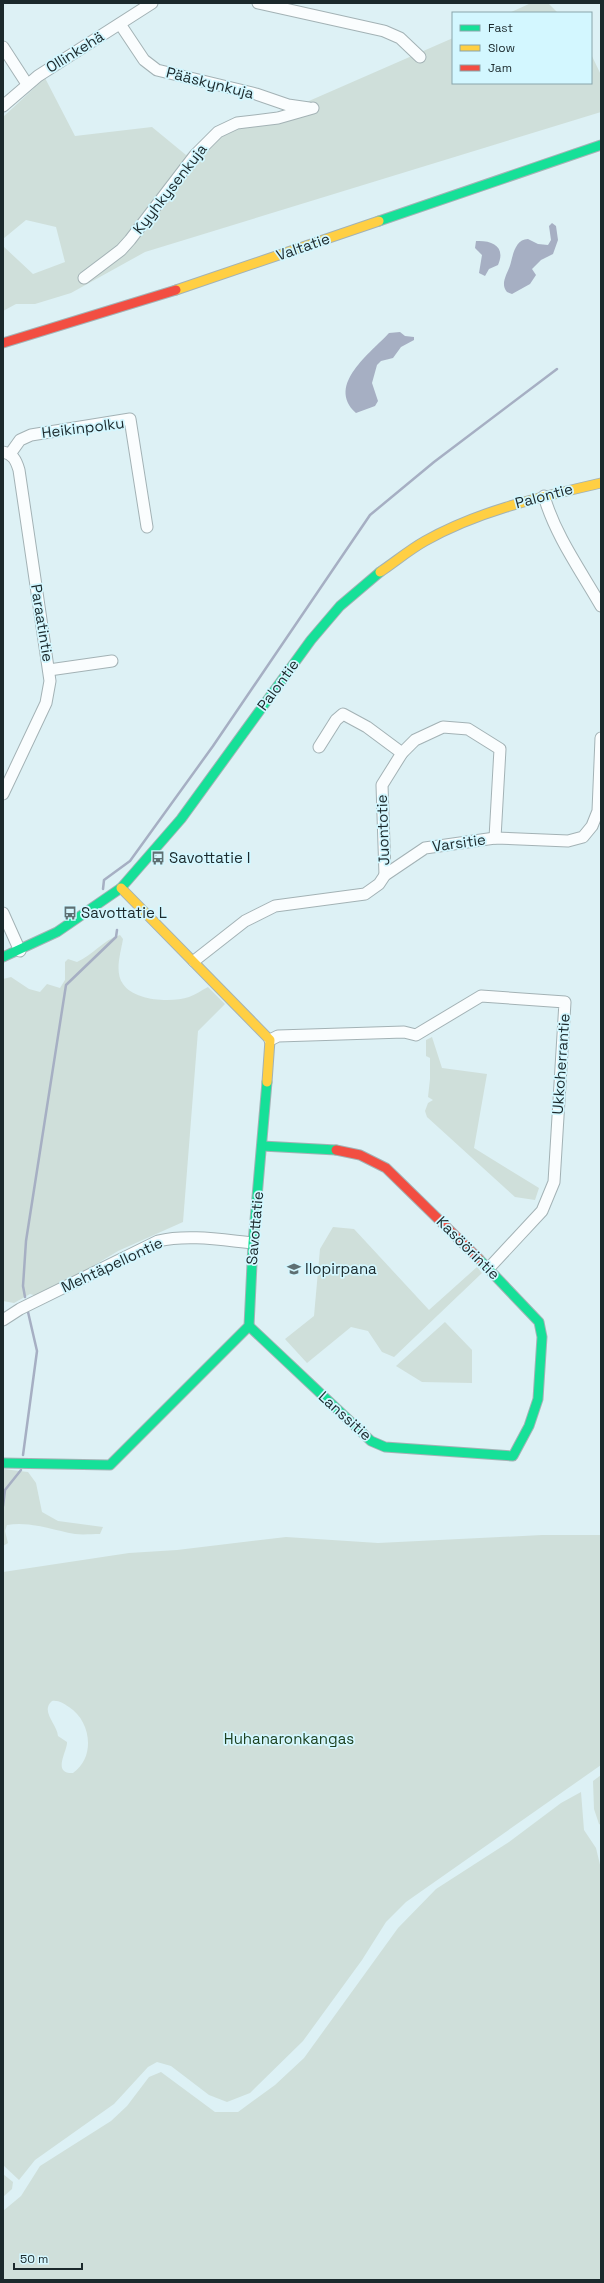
<svg xmlns="http://www.w3.org/2000/svg" width="604" height="2283" font-family="'Space Grotesk',sans-serif">
  <style>
    .green { fill: #cfdfda; fill-rule: evenodd }
    .water { fill: #a6afc3 }
    .lines { fill: none; stroke-linecap: round; stroke-linejoin: round }
    .stream { stroke: #a6afc3; stroke-width: 2.5 }
    .street-casing { stroke: #a3b2b5; stroke-width: 13 }
    .fast-casing { stroke: #a3b2b5; stroke-width: 11 }
    .slow-casing { stroke: #a3b2b5; stroke-width: 11 }
    .jam-casing { stroke: #a3b2b5; stroke-width: 11 }
    .street { stroke: #fafdfe; stroke-width: 11 }
    .fast { stroke: #16e098; stroke-width: 9 }
    .slow { stroke: #ffcf43; stroke-width: 9 }
    .jam { stroke: #f24e42; stroke-width: 9 }
    .labels { text-anchor: middle; stroke-width: 3.5; stroke-linejoin: round; paint-order: stroke }
    .street-label { font-size: 15px; fill: #1b292c; stroke: #d3f7ff }
    .poi-label { font-size: 15px; fill: #1b292c; stroke: #d3f7ff; text-anchor: start }
    .park-label { font-size: 15px; fill: #1d4120; stroke: #d3f7ff }
  </style>
  <rect width="100%" height="100%" fill="#ddf1f5"/>
  <!-- green -->
  <g class="green">
    <polygon points="531,3 548,3 558,13 509,13"/>
    <polygon points="453,38 453,83 591,83 591,54 601,75 601,112 145,252 71,293 35,304 16,304 3,311 3,246 33,274 65,262 56,227 26,220 3,239 3,117 45,78 75,136 152,127 186,155 209,136 252,126"/>
    <path d="M120,935L123,939C121,952 114,972 123,984C134,1001 172,1003 189,997C195,995 202,990 208,987L225,1004L198,1031L183,1222L118,1251L60,1286L37,1296L30,1294L14,1303L3,1301V979L11,977L29,989L40,992L47,984L60,988L65,980V962L68,959L77,962C93,955 103,940 120,935Z"/>
    <polygon points="432,1037 442,1068 487,1074 474,1148 539,1188 535,1200 515,1197 427,1117 425,1111 428,1103 433,1100 428,1097 430,1079 430,1058 426,1056 426,1040"/>
    <polygon points="333,1227 354,1229 429,1310 477,1267 482,1273 394,1357 382,1352 368,1331 351,1327 307,1363 285,1339 314,1316 320,1249"/>
    <polygon points="445,1322 472,1350 472,1383 422,1382 396,1366"/>
    <path d="M3,1469L28,1472L36,1483L42,1512L58,1521L103,1527L100,1534C92,1534 83,1535 75,1534C52,1530 30,1521 7,1525L5,1531L8,1543L3,1546Z"/>
    <path d="M542,1535H601V1765L406,1902L386,1922L362,1960L303,2041L250,2093L227,2102L209,2095L171,2066L157,2062L148,2067L114,2104L35,2160L19,2180L3,2165V1572L129,1553L177,1550L286,1537L378,1543ZM52,1701C59,1700 64,1704 69,1707C91,1721 96,1757 73,1773C51,1774 68,1750 67,1742L58,1736C57,1724 40,1711 52,1701Z"/>
    <polygon points="601,1775 601,1825 599,1824 594,1809 593,1781"/>
    <polygon points="581,1792 584,1830 596,1848 601,1869 601,2280 3,2280 3,2211 21,2196 40,2166 111,2121 127,2106 149,2077 161,2072 215,2112 238,2112 275,2085 304,2058 398,1928 436,1889 509,1842 561,1803"/>
    <polygon points="3,2174 13,2182 12,2189 3,2197"/>
  </g>
  <!-- water -->
  <g class="water">
    <path d="M552,223L556,226L558,240L553,254L541,260L532,269L536,275L530,284L512,294L507,292C499,283 509,272 511,262C513,254 516,239 528,239L538,244L548,245L551,240L549,226Z"/>
    <path d="M476,241C493,240 506,247 498,265L489,269L485,276L479,273L482,255L475,248Z"/>
    <path d="M400,332L405,336L414,337V340L401,347L393,358L381,361L377,365L372,383L378,401L375,406L356,413C325,385 372,352 389,333Z"/>
  </g>
  <g class="lines">
    <!-- stream -->
    <g class="stream">
      <polyline points="103,889 104,880 130,861 213,746 370,515 434,462 557,369"/>
      <polyline points="25,1297 23,1286 26,1241 66,985 116,937 117,930"/>
      <polyline points="23,1455 37,1351 28,1312"/>
      <polyline points="3,1506 5,1490 21,1470"/>
    </g>
    <!-- street casing -->
    <g class="street-casing">
      <g id="street">
        <polyline points="258,3 384,31 400,38 420,57"/>
        <polyline points="120,24 144,60 157,70 256,94 288,105 309,108"/>
        <polyline points="3,47 27,84"/>
        <polyline points="3,106 38,76 152,3"/>
        <polyline points="84,278 121,250 130,240 195,155 218,132 237,123 278,118 313,108"/>
        <path d="M3,452C13,454 16,460 19,470L50,681L46,703L3,794"/>
        <polyline points="10,454 20,440 31,435 130,419 147,527"/>
        <path d="M544,496C555,535 581,571 601,606"/>
        <polyline points="49,670 112,661"/>
        <polyline points="319,747 336,720 343,714 367,727 402,753"/>
        <polyline points="385,875 382,785 402,753 415,740 443,727 468,729 500,749 495,838"/>
        <polyline points="3,913 20,951"/>
        <polyline points="194,961 245,921 275,906 365,894 379,884 385,875 425,848 495,838 568,841 583,837 592,826 598,811 601,738"/>
        <polyline points="270,1040 278,1036 404,1032 416,1035 481,996 565,1002 554,1182 542,1211 489,1268"/>
        <path d="M3,1320L20,1309L158,1241C188,1234 222,1240 253,1243"/>
      </g>
    </g>
    <!-- fast casing -->
    <g class="fast-casing">
      <g id="fast">
        <polyline points="379,221 601,145"/>
        <polyline points="3,957 57,932 121,888 181,819 311,640 340,606 380,572"/>
        <polyline points="262,1146 336,1150"/>
        <polyline points="249,1326 371,1441 385,1447 513,1456 529,1426 538,1399 542,1337 539,1322 479,1259"/>
        <polyline points="3,1463 110,1465 249,1326 253,1243 267,1082"/>
      </g>
    </g>
    <!-- slow casing -->
    <g class="slow-casing">
      <g id="slow">
        <polyline points="176,290 379,221"/>
        <path d="M380,572C395,562 409,550 425,541C480,510 541,497 601,483"/>
        <polyline points="121,888 270,1040 267,1082"/>
      </g>
    </g>
    <!-- jam casing -->
    <g class="jam-casing">
      <g id="jam">
        <polyline points="3,343 176,290"/>
        <polyline points="336,1150 360,1155 386,1168 479,1259"/>
      </g>
    </g>
    <!-- street -->
    <use href="#street" class="street"/>
    <!-- fast -->
    <use href="#fast" class="fast"/>
    <!-- slow -->
    <use href="#slow" class="slow"/>
    <!-- jam -->
    <use href="#jam" class="jam"/>
  </g>
  <!-- icons -->
  <defs>
    <g id="bus-bare" transform="scale(1.08)"><path d="M-5-6H5V4H4V6H2V4H-2V6H-4V4H-5ZM-3.5-4V0h7V-4ZM-3.5 1.2v1.5H-2V1.2ZM2 1.2v1.5H3.5V1.2Z" fill="#5f6f72" stroke="#d3f7ff" stroke-width="2.5" paint-order="stroke"/></g>
    <g id="school-bare" transform="scale(1.08)"><path d="M0-5L7-2L0 1L-7-2ZM-4 1L0 2.5L4 1V4Q0 6-4 4Z" fill="#5f6f72" stroke="#d3f7ff" stroke-width="2.5" paint-order="stroke"/></g>
  </defs>
  <g fill-rule="evenodd">
    <use href="#bus-bare" x="158" y="858"/>
    <use href="#bus-bare" x="70" y="913"/>
    <use href="#school-bare" x="294" y="1269"/>
  </g>
  <g class="labels">
    <!-- street labels -->
    <g class="street-label">
      <text transform="translate(75 52) rotate(-32)" y="5">Ollinkehä</text>
      <text transform="translate(210 83) rotate(14)" y="5">Pääskynkuja</text>
      <text transform="translate(170 189) rotate(-52)" y="5">Kyyhkysenkuja</text>
      <text transform="translate(303 247) rotate(-19)" y="5">Valtatie</text>
      <text transform="translate(83 428) rotate(-7)" y="5">Heikinpolku</text>
      <text transform="translate(544 496) rotate(-15)" y="5">Palontie</text>
      <text transform="translate(42 623) rotate(81)" y="5">Paraatintie</text>
      <text transform="translate(278 685) rotate(-54)" y="5">Palontie</text>
      <text transform="translate(383 830) rotate(-92)" y="5">Juontotie</text>
      <text transform="translate(459 843) rotate(-8)" y="5">Varsitie</text>
      <text transform="translate(561 1064) rotate(-86)" y="5">Ukkoherrantie</text>
      <text transform="translate(255 1228) rotate(-85)" y="5">Savottatie</text>
      <text transform="translate(468 1248) rotate(45)" y="5">Kasöörintie</text>
      <text transform="translate(112 1265) rotate(-25)" y="5">Mehtäpellontie</text>
      <text transform="translate(345 1416) rotate(42)" y="5">Lanssitie</text>
    </g>
    <!-- poi labels -->
    <g class="poi-label">
      <text x="169" y="863">Savottatie I</text>
      <text x="81" y="918">Savottatie L</text>
      <text x="305" y="1274">Ilopirpana</text>
    </g>
    <!-- park labels -->
    <g class="park-label">
      <text x="289" y="1744">Huhanaronkangas</text>
    </g>
  </g>
  <!-- border -->
  <rect width="604" height="2283" fill="none" stroke="#1b292c" stroke-width="8"/>
  <!-- legend -->
  <rect x="452" y="12" width="140" height="72" fill="#d3f7ff" stroke="#89a5ab"/>
  <rect x="460" y="25" width="20" height="6" fill="#16e098" stroke="#89a5ab"/>
  <text x="488" y="32" font-size="12" fill="#1b292c">Fast</text>
  <rect x="460" y="45" width="20" height="6" fill="#ffcf43" stroke="#89a5ab"/>
  <text x="488" y="52" font-size="12" fill="#1b292c">Slow</text>
  <rect x="460" y="65" width="20" height="6" fill="#f24e42" stroke="#89a5ab"/>
  <text x="488" y="72" font-size="12" fill="#1b292c">Jam</text>
  <!-- scale -->
  <path d="M14 2263v6h68v-6" fill="none" stroke="#1b292c" stroke-width="2"/>
  <text x="20" y="2263" font-size="12" fill="#1b292c" stroke="#d3f7ff" stroke-width="3" paint-order="stroke">50 m</text>
</svg>
